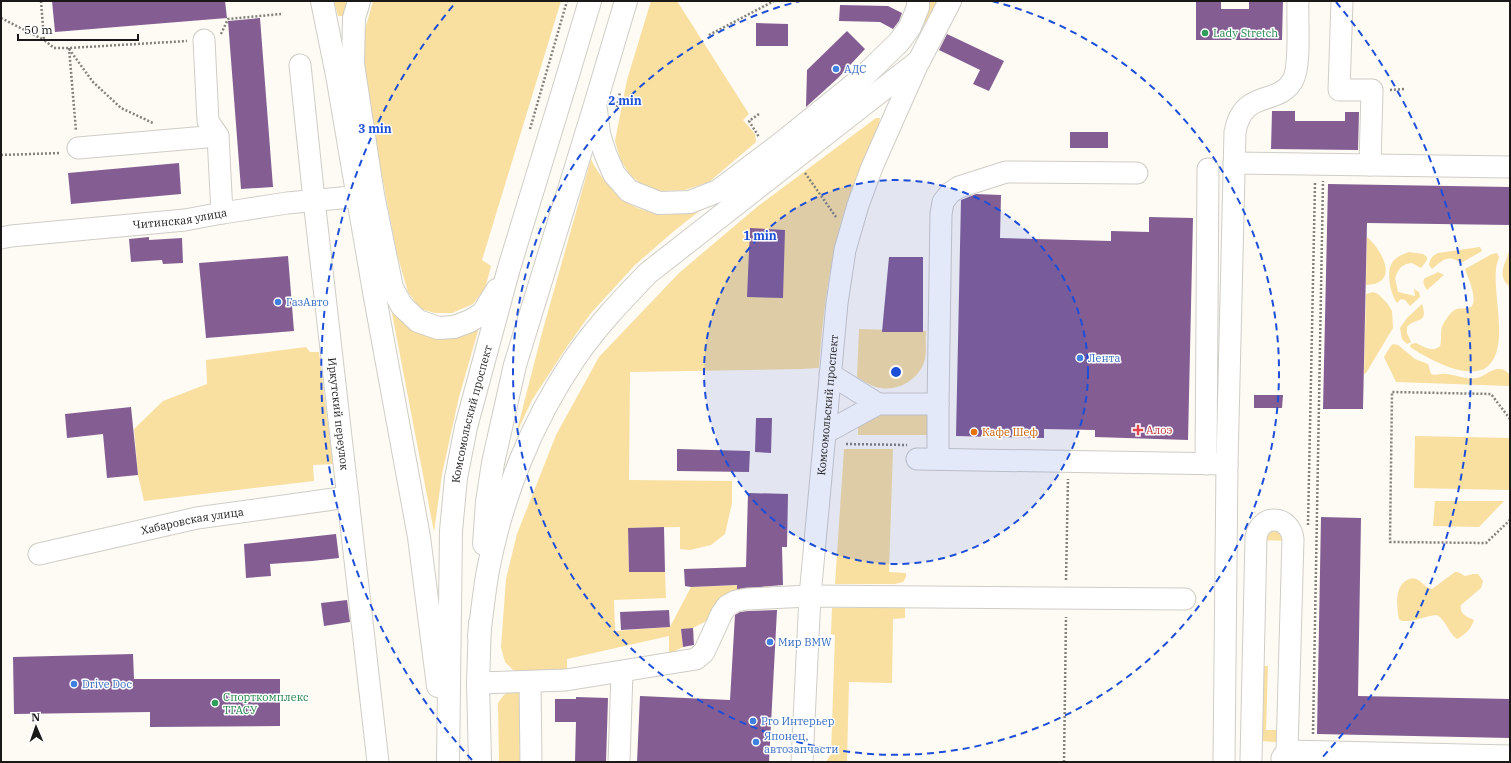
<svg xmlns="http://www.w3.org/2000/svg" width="1511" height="763" font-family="'IBM Plex Serif',serif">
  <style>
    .green { fill: #f9dfa0 }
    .building { fill: #845e93 }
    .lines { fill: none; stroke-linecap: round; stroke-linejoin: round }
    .minor-casing { stroke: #cfcdc6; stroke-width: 23 }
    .major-casing { stroke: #cfcdc6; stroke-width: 24 }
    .path { stroke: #82817c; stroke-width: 2.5; stroke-dasharray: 2 2; stroke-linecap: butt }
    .minor { stroke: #fff; stroke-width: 21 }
    .major { stroke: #fff; stroke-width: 22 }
    .ring { fill: none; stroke: #1d4ed8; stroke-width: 2; stroke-dasharray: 7 5 }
    .leisure-dot { fill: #2e9e5b; stroke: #fff; stroke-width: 1.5 }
    .shop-dot { fill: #3f7fe0; stroke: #fff; stroke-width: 1.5 }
    .health-dot { fill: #e0444e; stroke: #fff; stroke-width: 1.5 }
    .food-dot { fill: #e8710a; stroke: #fff; stroke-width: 1.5 }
    .labels { text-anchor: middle; stroke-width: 3; stroke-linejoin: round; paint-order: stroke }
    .leisure-label { font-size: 11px; fill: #27864d; stroke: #fff; text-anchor: start }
    .shop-label { font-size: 11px; fill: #366cbe; stroke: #fff; text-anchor: start }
    .street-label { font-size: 11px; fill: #1a1917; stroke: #fff }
    .health-label { font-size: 11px; fill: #be3a42; stroke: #fff; text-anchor: start }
    .food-label { font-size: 11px; fill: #c56008; stroke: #fff; text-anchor: start }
    .centre { fill: #1d4ed8; stroke: #fff; stroke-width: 2 }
    .ring-label { font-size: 12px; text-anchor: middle; font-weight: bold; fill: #1d4ed8; stroke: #fff; stroke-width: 3; stroke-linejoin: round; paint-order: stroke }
  </style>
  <rect width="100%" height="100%" fill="#fefbf4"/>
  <!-- green -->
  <g class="green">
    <polygon points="334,1 350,1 346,16 338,16"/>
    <polygon points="373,1 561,1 482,260 491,266 485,289 473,304 452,313 435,313 420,309 408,292 397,254 377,150 361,44"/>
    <polygon points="651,1 677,1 749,114 743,120 755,134 756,142 709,182 685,190 661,191 643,185 631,176 621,161 615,141 627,80"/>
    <polygon points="928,1 938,1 926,24 923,22"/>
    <path d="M876,118H880L879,124C861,164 844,204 835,247C826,287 822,327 819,368L801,369L630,372L629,480L732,481V503L725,534L711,545L690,550L680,549V527L628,528L629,572H665L666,598L614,600L615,631L670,627L691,587L769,584V595L712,618L693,628L681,630L683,647L669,654V636L567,659V673H528L513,670L505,662L501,647L506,579L517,534L556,435L599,357L679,273L757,207Z"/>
    <path d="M591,159C596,170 602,178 610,187C637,218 665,216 702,209L674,231L635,265L591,313L568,345L532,400L516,434L542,333Z"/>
    <path d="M1367,237C1383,251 1400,284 1366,285Z"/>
    <path d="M1480,247L1482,251L1461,263C1448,254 1443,260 1432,269L1429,265C1430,259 1432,256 1438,253Z"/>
    <path d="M1409,252L1423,254L1427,257V260L1421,268L1412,263L1406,264L1401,267L1398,271L1395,278L1398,292L1415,296L1414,289L1419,292L1420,297L1410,306L1405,300L1401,299L1397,303C1390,293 1385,270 1394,260C1398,256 1404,254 1409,252Z"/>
    <path d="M1509,252H1510V287C1497,276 1504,266 1509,252Z"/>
    <path d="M1497,253L1499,257C1498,261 1496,265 1496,269C1493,300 1511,353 1484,369C1462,378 1429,359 1410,347L1411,344L1416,343C1424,347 1433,353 1440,346C1442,340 1440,333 1442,327C1443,323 1449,315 1452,312C1456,307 1463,309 1468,308C1481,306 1468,277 1465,269L1492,254Z"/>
    <path d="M1438,272L1444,275L1427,290C1418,276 1428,278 1438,272Z"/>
    <polygon points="1373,292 1378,294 1387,303 1392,311 1393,328 1366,373 1364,374 1366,294"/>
    <polygon points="390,303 400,317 480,324 459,397 442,474 434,532"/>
    <path d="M1422,304C1429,325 1415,317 1407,327V333L1411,342L1407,344L1402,339L1400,328L1407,318Z"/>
    <path d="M859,329L926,331C925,340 927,350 925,359C920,380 896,393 876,387C870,385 863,381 857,377Z"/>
    <path d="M1393,344L1398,345L1415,359L1428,364L1431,374C1436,376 1441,373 1446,374C1457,375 1466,380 1477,378C1485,376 1492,368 1500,369C1504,369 1507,372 1510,375V386L1396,382L1384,357L1390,347Z"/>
    <polygon points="306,347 310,352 319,352 333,464 313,465 314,481 144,501 138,475 134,429 163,401 207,384 206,360"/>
    <polygon points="929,410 930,435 858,435 858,418 863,416"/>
    <polygon points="1415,436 1510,438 1510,490 1414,488"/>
    <polygon points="844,449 893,449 889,572 906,573 906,577 903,582 895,584 835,584"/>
    <polygon points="1435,501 1504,501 1479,527 1433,526"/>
    <polygon points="1280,529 1287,541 1262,540 1265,531"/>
    <path d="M1455,572H1458L1465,576L1473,574H1478L1483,581L1481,588L1461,605C1459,614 1467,617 1474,620C1471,629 1465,635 1457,639C1448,633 1447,621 1437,615C1425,616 1414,622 1402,621L1399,619C1397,607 1394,587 1407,580C1409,579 1413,578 1416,579C1422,581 1425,588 1432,589Z"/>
    <polygon points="832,608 905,608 905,618 893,619 892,683 849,682 847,762 826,762 831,754 835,635 831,634"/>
    <polygon points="1258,666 1268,666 1266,730 1281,730 1279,741 1275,742 1260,741"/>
    <polygon points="520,688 521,762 499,762 498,703 504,695 511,690"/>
  </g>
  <!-- building -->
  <g class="building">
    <polygon points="52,1 225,1 227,18 55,32"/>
    <polygon points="1196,1 1221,1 1221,9 1249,9 1249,1 1283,1 1282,40 1196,40"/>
    <polygon points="840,5 888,6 902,13 899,21 893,29 880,22 839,21"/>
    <polygon points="260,18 273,187 241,189 228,21"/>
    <polygon points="756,23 788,24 788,46 756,46"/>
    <polygon points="847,31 865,49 838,78 806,107 807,70"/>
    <polygon points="947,34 1004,61 989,91 973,84 980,70 939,50"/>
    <polygon points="1272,111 1295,111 1295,121 1345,121 1345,112 1359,112 1358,150 1271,149"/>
    <rect x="1070" y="132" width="38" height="16"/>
    <polygon points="179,163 181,194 71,204 68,173"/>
    <polygon points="1328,184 1510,187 1510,225 1367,223 1363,409 1323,409"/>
    <polygon points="976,194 1001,195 1000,238 1111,241 1111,231 1149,232 1149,217 1193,218 1188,440 1095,437 1095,430 1044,429 1044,438 956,436 961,200"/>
    <polygon points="750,228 785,230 783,298 747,297"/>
    <polygon points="149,237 149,240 182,238 183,263 163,264 162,260 131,262 129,239"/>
    <polygon points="288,256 294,331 206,338 199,263"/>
    <polygon points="889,257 923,257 923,332 882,332"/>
    <polygon points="1254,395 1283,395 1282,408 1254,408"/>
    <polygon points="131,407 138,475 107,478 103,434 67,438 65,414"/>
    <polygon points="756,418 772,418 771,453 755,452"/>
    <polygon points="677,449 750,451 749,472 677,471"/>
    <polygon points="748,493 788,494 787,547 782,547 783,585 737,589 737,585 691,587 685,586 684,569 746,567"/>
    <polygon points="1321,517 1361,518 1358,696 1510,699 1510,738 1317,734"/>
    <polygon points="664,527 665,572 629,572 628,528"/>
    <polygon points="336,534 339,558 312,561 270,564 271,576 246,578 244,544"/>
    <polygon points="347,600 350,622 324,626 321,603"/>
    <polygon points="669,610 670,627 621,630 620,612"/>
    <polygon points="777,610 769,762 637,762 640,696 730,700 735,615 740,612 748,611"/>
    <polygon points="693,628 694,645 683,647 681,629"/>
    <polygon points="133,654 134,679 280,679 280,726 150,727 150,712 14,714 13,657"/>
    <polygon points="576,697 608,698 606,762 575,762 576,722 555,722 555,699 576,699"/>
  </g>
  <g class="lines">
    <!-- minor casing -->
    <g class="minor-casing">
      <g id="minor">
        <polyline points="1342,1 1339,90 1372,90 1370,165"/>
        <polyline points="204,40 208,121 218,136 222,213"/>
        <path id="s1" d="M300,65L314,200L378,762"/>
        <polyline points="78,148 218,136"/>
        <polyline points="1234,163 1510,167"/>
        <path id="s2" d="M1,238L11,236L185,220L222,213L287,203L373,195"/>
        <polyline points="830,374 878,404"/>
        <polyline points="825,433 878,404 938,404 941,214 943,202 950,193 959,187 1006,172 1137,173"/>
        <polyline points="917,459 1227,464"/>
        <polyline points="938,459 938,404"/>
        <polyline points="1206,464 1208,169"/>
        <path id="s3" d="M39,554L197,518L348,497"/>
        <polyline points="530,682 531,762"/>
        <polyline points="478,683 566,680 696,659 704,652 722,613 727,606 736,601 747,599 810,596 1185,599"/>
        <polyline points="1287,751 1510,756"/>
        <path d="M1251,759L1256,537C1261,513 1290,515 1293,539L1287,751L1282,758"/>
        <polyline points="619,762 622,672"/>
        <path id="s4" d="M802,762L810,596L837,303L845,250L858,205L872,167L919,61"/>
        <path d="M1224,762L1227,464L1235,132C1243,88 1278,107 1293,80C1301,65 1297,20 1298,1"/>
      </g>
    </g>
    <!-- major casing -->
    <g class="major-casing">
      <g id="major">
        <polyline points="322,1 337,75 374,292 419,537 438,686"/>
        <polyline points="359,1 354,18 353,64 373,195 392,288 402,306 418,321 438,328 454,327 470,321 483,313 497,290"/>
        <polyline points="596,110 599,134 605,153 614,174 629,191 659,203 690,202 718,191 779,145 862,78 899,42 910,27 918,7 918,1"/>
        <polyline points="484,544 487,502 493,463 515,365 595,105 626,1"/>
        <path d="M479,636C482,614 484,592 488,570C502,496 532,421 575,358C596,327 622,300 648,273L919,61L950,1"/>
        <path id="s5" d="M448,762L451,531L456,478L466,427L509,268L567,78L590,1"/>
        <polyline points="480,762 478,683 480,623"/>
      </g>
    </g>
    <!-- path -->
    <g class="path">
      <polyline points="41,1 44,40 54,48 69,48 187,41"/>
      <polyline points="1,18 44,40"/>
      <polyline points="221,34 228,19 281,14"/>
      <polyline points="709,35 774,1"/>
      <polyline points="69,48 76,131"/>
      <polyline points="69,49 93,82 121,108 153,123"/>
      <polyline points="1390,90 1405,89"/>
      <polyline points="616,111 620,92"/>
      <polyline points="759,114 749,121 759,137"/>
      <polyline points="530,129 567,1"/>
      <polyline points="1,155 61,153"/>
      <polyline points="805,173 836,217"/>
      <polyline points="1510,419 1491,394 1392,392 1390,542 1486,543 1510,520"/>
      <polyline points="846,444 907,445"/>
      <polyline points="1308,525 1315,183"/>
      <polyline points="1066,580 1068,479"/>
      <polyline points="1313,734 1323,181"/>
      <polyline points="1064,762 1066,617"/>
    </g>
    <!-- minor -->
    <use href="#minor" class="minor"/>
    <!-- major -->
    <use href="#major" class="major"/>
  </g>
  <!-- distance rings -->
  <circle cx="896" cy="372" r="192" fill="#1d4ed8" fill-opacity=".12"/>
  <g class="ring">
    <circle cx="896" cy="372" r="192"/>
    <path d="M992 1A383 383 0 1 1 800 1"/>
    <path d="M472 760A575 575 0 0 1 456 2M1336 2A575 575 0 0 1 1320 760"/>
  </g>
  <!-- markers -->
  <g class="leisure-dot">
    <circle cx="1205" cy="33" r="4"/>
    <circle cx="215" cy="703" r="4"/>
  </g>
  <g class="shop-dot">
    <circle cx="836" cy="69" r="4"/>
    <circle cx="278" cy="302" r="4"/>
    <circle cx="1080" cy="358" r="4"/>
    <circle cx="770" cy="642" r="4"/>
    <circle cx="74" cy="684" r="4"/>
    <circle cx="753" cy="721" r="4"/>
    <circle cx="756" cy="742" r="4"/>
  </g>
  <path class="health-dot" d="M1136 424h4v4h4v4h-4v4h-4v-4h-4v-4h4z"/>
  <circle class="food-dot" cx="974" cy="432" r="4"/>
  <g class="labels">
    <!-- leisure labels -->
    <g class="leisure-label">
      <text x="1213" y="37">Lady Stretch</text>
      <text x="223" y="701">Спорткомплекс<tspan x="223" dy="13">ТГАСУ</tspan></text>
    </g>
    <!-- shop labels -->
    <g class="shop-label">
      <text x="844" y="73">АДС</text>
      <text x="286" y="306">ГазАвто</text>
      <text x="1088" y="362">Лента</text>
      <text x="778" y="646">Мир BMW</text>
      <text x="82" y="688">Drive Doc</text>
      <text x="761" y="725">Pro Интерьер</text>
      <text x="764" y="740">Японец,<tspan x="764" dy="13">автозапчасти</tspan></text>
    </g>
    <!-- street labels -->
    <g class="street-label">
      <text dy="4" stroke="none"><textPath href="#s2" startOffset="180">Читинская улица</textPath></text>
      <text dy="4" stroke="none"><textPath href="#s4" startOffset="358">Комсомольский проспект</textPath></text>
      <text dy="4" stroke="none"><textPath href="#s1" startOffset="351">Иркутский переулок</textPath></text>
      <text dy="4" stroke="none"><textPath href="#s5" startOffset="350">Комсомольский проспект</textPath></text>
      <text dy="4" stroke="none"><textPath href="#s3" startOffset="157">Хабаровская улица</textPath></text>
    </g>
    <!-- health labels -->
    <g class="health-label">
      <text x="1146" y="434">Алоэ</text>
    </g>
    <!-- food labels -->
    <g class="food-label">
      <text x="982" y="436">Кафе Шеф</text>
    </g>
  </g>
  <circle cx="896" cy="372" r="6" class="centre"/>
  <g class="ring-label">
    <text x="625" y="105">2 min</text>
    <text x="375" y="133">3 min</text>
    <text x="760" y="240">1 min</text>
  </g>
  <!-- border -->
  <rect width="1511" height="763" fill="none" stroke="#1a1917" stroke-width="4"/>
  <!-- north arrow -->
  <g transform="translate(36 727) rotate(358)" stroke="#ffffff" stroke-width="3" paint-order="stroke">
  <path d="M0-3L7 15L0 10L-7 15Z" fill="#1a1917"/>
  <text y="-6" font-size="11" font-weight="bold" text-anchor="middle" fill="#1a1917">N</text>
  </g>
  <!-- scale -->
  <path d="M18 34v6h120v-6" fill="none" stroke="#1a1917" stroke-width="2"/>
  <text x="24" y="34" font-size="12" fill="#1a1917" stroke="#ffffff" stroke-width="3" paint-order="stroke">50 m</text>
</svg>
